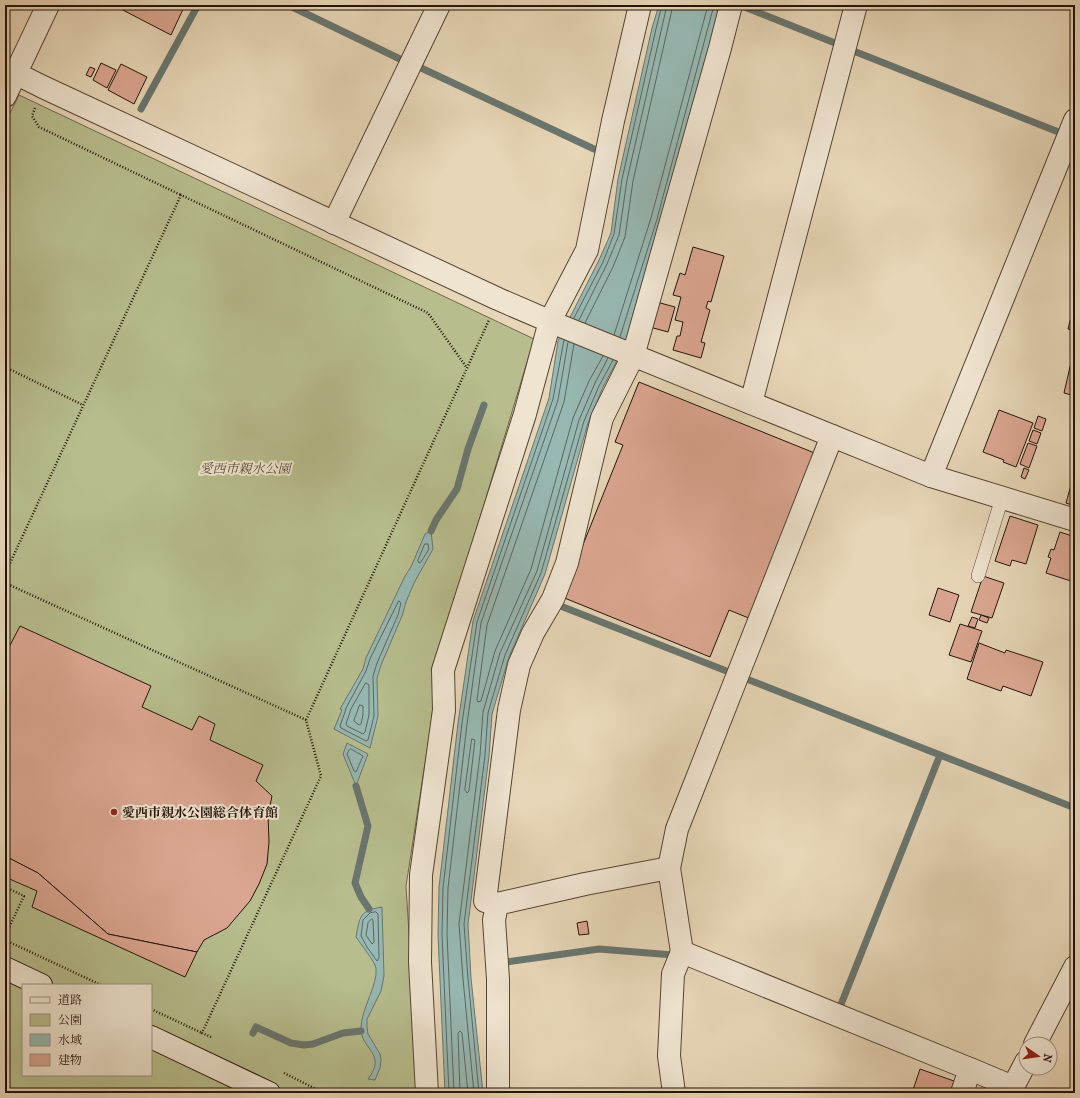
<svg xmlns="http://www.w3.org/2000/svg" width="1080" height="1098" font-family="'IM FELL French Canon','Noto Serif JP',serif">
  <style>
    .green { fill: #b7bd8d; stroke: #6d684a; fill-rule: evenodd }
    .water { fill: #97b8b3; stroke: #69766f }
    .lines { fill: none; stroke-linecap: round; stroke-linejoin: round }
    .shore { stroke: #5d665e; stroke-width: 1 }
    .stream { stroke: #69766f; stroke-width: 7 }
    .building { fill: #dba691; stroke: #231308 }
    .lane-casing { stroke: #544434; stroke-width: 14 }
    .street-casing { stroke: #544434; stroke-width: 24 }
    .secondary-casing { stroke: #231308; stroke-width: 24 }
    .path { stroke: #231308; stroke-width: 2.5; stroke-dasharray: 1 2; stroke-linecap: butt }
    .lane { stroke: #efe4d0; stroke-width: 13 }
    .street { stroke: #efe4d0; stroke-width: 22 }
    .secondary { stroke: #efe4d0; stroke-width: 22 }
    .poi-dot { fill: #8f2418; stroke: #efe4d0; stroke-width: 1.5 }
    .labels { text-anchor: middle; stroke-width: 4; stroke-linejoin: round; paint-order: stroke }
    .park-label { font-size: 13px; font-style: italic; fill: #574e37; stroke: #efe4d0 }
    .poi-label { font-size: 13px; font-weight: bold; fill: #231308; stroke: #efe4d0; text-anchor: start }
  </style>
  <rect width="100%" height="100%" fill="#e7d6b7"/>
  <filter id="stains"><feTurbulence type="fractalNoise" baseFrequency=".005" numOctaves="4"/><feColorMatrix values="0 0 0 0 .2 0 0 0 0 .09 0 0 0 0 .02 0 0 0 .5 -.17"/></filter>
  <radialGradient id="worn" r=".72"><stop offset=".6" stop-color="#630" stop-opacity="0"/><stop offset="1" stop-color="#630" stop-opacity=".3"/></radialGradient>
  <!-- green -->
  <path class="green" d="M19,95L534,339L437,660L433,712L406,886L419,1093H5V123ZM23,985H151V1075H23Z"/>
  <!-- water -->
  <g class="water">
    <polygon points="659,5 723,5 630,336 603,387 588,423 545,574 509,657 492,714 489,756 468,924 471,978 483,1093 445,1093 438,935 439,887 458,723 473,621 549,398 558,341 599,260 611,233 618,179 652,28"/>
    <polygon points="431,531 433,549 414,583 406,602 402,616 381,665 377,678 378,716 370,748 334,729 342,710 340,709 363,669 366,658 405,576 411,567 425,534"/>
    <polygon points="347,743 368,754 356,786 343,754"/>
    <path d="M382,907L384,976L381,991L367,1019V1027L368,1034L380,1054L381,1059L380,1068L375,1080L368,1079C388,1053 360,1050 361,1027C362,1007 378,985 376,968C375,962 360,943 356,937C360,915 360,911 382,907Z"/>
  </g>
  <g class="lines">
    <!-- shore -->
    <g class="shore">
      <polyline points="574,318 603,262 614,234 622,179 656,29 662,5"/>
      <polyline points="579,320 607,264 619,235 627,180 667,5"/>
      <polyline points="585,323 613,267 625,237 633,181 673,5"/>
      <polyline points="614,335 651,218 708,5"/>
      <polyline points="620,337 657,219 714,5"/>
      <polyline points="574,344 564,402 487,625 477,700 478,702 481,701 495,651 531,569 573,418 589,381 603,356"/>
      <polygon points="425,544 428,544 429,549 421,562 419,563 418,561"/>
      <polygon points="399,601 401,603 398,615 377,663 373,676 374,716 368,740 366,741 341,728 340,726 345,712 346,708 366,671 370,659"/>
      <polygon points="366,683 369,685 369,715 365,732 363,734 347,726 346,724 351,709"/>
      <polygon points="360,705 363,706 363,715 361,724 359,725 354,721"/>
      <polygon points="472,739 475,740 469,791 467,793 465,790"/>
      <polygon points="351,749 363,756 356,772 354,771 347,754 349,750"/>
      <polygon points="376,912 378,914 379,958 377,961 367,947 361,936 363,920 370,913"/>
      <polygon points="372,919 373,921 374,942 372,944 366,935 368,923"/>
      <polyline points="449,1093 442,935 443,888 462,723 477,622 553,399 564,340"/>
      <polyline points="454,1093 447,934 448,888 467,724 481,623 558,400 568,342"/>
      <polyline points="460,1093 458,1033 460,1031 462,1033 468,1093"/>
      <polyline points="474,1093 463,979 459,924 480,755 483,712 500,653 537,571 579,420 595,383 608,358"/>
      <polyline points="479,1093 468,978 464,924 485,755 488,713 505,655 541,573 584,421 599,386 613,360"/>
    </g>
    <!-- stream -->
    <g class="stream">
      <polyline points="288,5 400,59"/>
      <polyline points="742,6 840,45"/>
      <polyline points="851,50 1061,133"/>
      <polyline points="419,67 594,149"/>
      <polyline points="141,109 198,5"/>
      <polyline points="431,531 436,520 457,489 468,449 484,405"/>
      <polyline points="563,607 729,672"/>
      <polyline points="744,678 1075,808"/>
      <polyline points="356,786 368,826 355,883 361,897 369,909"/>
      <polyline points="506,962 599,949 673,955"/>
      <polyline points="840,1007 940,755"/>
      <polyline points="253,1033 256,1027 291,1043 304,1045 313,1044 343,1033 361,1031"/>
    </g>
  </g>
  <!-- building -->
  <g class="building">
    <polygon points="118,5 185,5 171,35 117,7"/>
    <polygon points="101,63 116,70 107,88 93,80"/>
    <polygon points="121,64 147,77 134,104 108,90"/>
    <polygon points="90,67 95,69 91,77 86,75"/>
    <polygon points="693,247 724,256 711,302 708,301 706,308 710,310 701,342 705,343 701,358 673,350 677,336 680,336 683,322 675,320 681,297 673,295 680,273 685,275"/>
    <polygon points="653,301 675,307 668,332 646,326"/>
    <polygon points="1071,317 1075,318 1075,331 1068,329"/>
    <polygon points="1072,358 1075,359 1075,396 1064,393"/>
    <polygon points="639,382 817,454 751,619 729,610 710,657 562,597 623,445 615,442"/>
    <polygon points="999,410 1033,423 1016,467 1003,462 1004,460 983,452"/>
    <polygon points="1038,416 1046,419 1042,431 1034,428"/>
    <polygon points="1033,430 1041,433 1037,444 1029,441"/>
    <polygon points="1028,443 1037,446 1029,468 1020,464"/>
    <polygon points="1024,468 1029,470 1025,479 1021,477"/>
    <polygon points="1071,485 1075,486 1075,506 1066,503"/>
    <polygon points="1010,516 1038,525 1026,564 1012,560 1010,566 995,561"/>
    <polygon points="1060,532 1075,537 1074,582 1046,573 1051,558 1048,557 1051,549 1054,550"/>
    <polygon points="983,576 1004,583 992,618 971,612"/>
    <polygon points="938,588 959,595 950,622 929,615"/>
    <polygon points="981,615 989,618 987,623 979,620"/>
    <polygon points="972,617 978,619 975,628 968,626"/>
    <polygon points="960,624 982,631 971,662 949,655"/>
    <polygon points="20,626 151,686 142,707 192,730 199,716 215,724 210,740 263,765 256,781 272,796 268,815 269,842 267,864 259,884 250,901 227,928 204,940 197,952 108,934 38,873 5,856 5,655"/>
    <polygon points="979,643 1005,653 1006,650 1043,662 1031,696 1003,686 1001,691 967,679"/>
    <polygon points="9,858 38,873 108,934 197,952 185,977 32,907 37,891 5,877 5,866"/>
    <polygon points="587,921 589,934 579,935 577,923"/>
    <polygon points="920,1069 954,1081 950,1093 912,1093"/>
  </g>
  <g class="lines">
    <!-- lane casing -->
    <g class="lane-casing">
      <polyline id="lane" points="978,576 1002,498"/>
    </g>
    <!-- street casing -->
    <g class="street-casing">
      <g id="street">
        <polyline points="5,68 43,87 498,299 556,324 931,476 1075,520"/>
        <polyline points="5,96 48,5"/>
        <polyline points="334,223 439,5"/>
        <polyline points="751,403 856,5"/>
        <polyline points="931,476 1075,120"/>
        <polyline points="669,868 677,829 832,436"/>
        <polyline points="497,904 485,901 509,710 519,665 533,633 553,599 567,563 602,418 633,356 720,48 731,5"/>
        <polyline points="1035,1044 1075,967"/>
        <polyline points="970,1069 1013,1087 1026,1062"/>
        <polyline points="427,1093 420,962 421,875 444,710 443,670 525,414 550,321 587,250 613,121 640,5"/>
        <polyline points="498,1093 498,979 494,920 497,904 585,884 669,868 682,952"/>
        <polyline points="674,1093 669,1056 673,974 682,952 970,1069 962,1093"/>
      </g>
    </g>
    <!-- secondary casing -->
    <g class="secondary-casing">
      <g id="secondary">
        <polyline points="5,968 41,985"/>
        <polyline points="151,1037 269,1093"/>
      </g>
    </g>
    <!-- path -->
    <g class="path">
      <polyline points="35,108 32,116 39,127 181,195"/>
      <polyline points="5,367 83,405"/>
      <polyline points="5,574 181,195 428,313 467,368"/>
      <polyline points="5,583 306,720"/>
      <polyline points="5,887 24,896 5,936"/>
      <polyline points="5,940 101,985"/>
      <polyline points="151,1009 202,1033"/>
      <polyline points="211,1037 202,1033 321,776 306,720 489,320"/>
      <polyline points="284,1073 324,1093"/>
    </g>
    <!-- lane -->
    <use href="#lane" class="lane"/>
    <!-- street -->
    <use href="#street" class="street"/>
    <!-- secondary -->
    <use href="#secondary" class="secondary"/>
  </g>
  <!-- markers -->
  <circle class="poi-dot" cx="114" cy="812" r="4"/>
  <g class="labels">
    <!-- park labels -->
    <g class="park-label">
      <text x="245" y="473">愛西市親水公園</text>
    </g>
    <!-- poi labels -->
    <g class="poi-label">
      <text x="122" y="817">愛西市親水公園総合体育館</text>
    </g>
  </g>
  <!-- margin -->
  <rect width="1080" height="1098" fill="none" stroke="#e7d6b7" stroke-width="20"/>
  <rect x="6" y="6" width="1068" height="1086" fill="none" stroke="#231308" stroke-width="2"/>
  <rect x="10" y="10" width="1060" height="1078" fill="none" stroke="#231308"/>
  <!-- legend -->
  <rect x="22" y="984" width="130" height="92" fill="#efe4d0" stroke="#9d9080"/>
  <rect x="30" y="997" width="20" height="6" fill="#efe4d0" stroke="#9d9080"/>
  <text x="58" y="1004" font-size="12" fill="#231308">道路</text>
  <rect x="30" y="1014" width="20" height="12" fill="#b7bd8d" stroke="#9d9080"/>
  <text x="58" y="1024" font-size="12" fill="#231308">公園</text>
  <rect x="30" y="1034" width="20" height="12" fill="#97b8b3" stroke="#9d9080"/>
  <text x="58" y="1044" font-size="12" fill="#231308">水域</text>
  <rect x="30" y="1054" width="20" height="12" fill="#dba691" stroke="#9d9080"/>
  <text x="58" y="1064" font-size="12" fill="#231308">建物</text>
  <!-- north arrow -->
  <g transform="translate(1038 1056) rotate(103)"><circle r="19" fill="#efe4d0" stroke="#9d9080"/>
  <path d="M0-3L7 15L0 10L-7 15Z" fill="#8f2418"/>
  <text y="-6" font-size="11" font-weight="bold" text-anchor="middle" fill="#231308">N</text>
  </g>
  <rect width="100%" height="100%" filter="url(#stains)"/>
  <rect width="100%" height="100%" fill="url(#worn)"/>
</svg>
